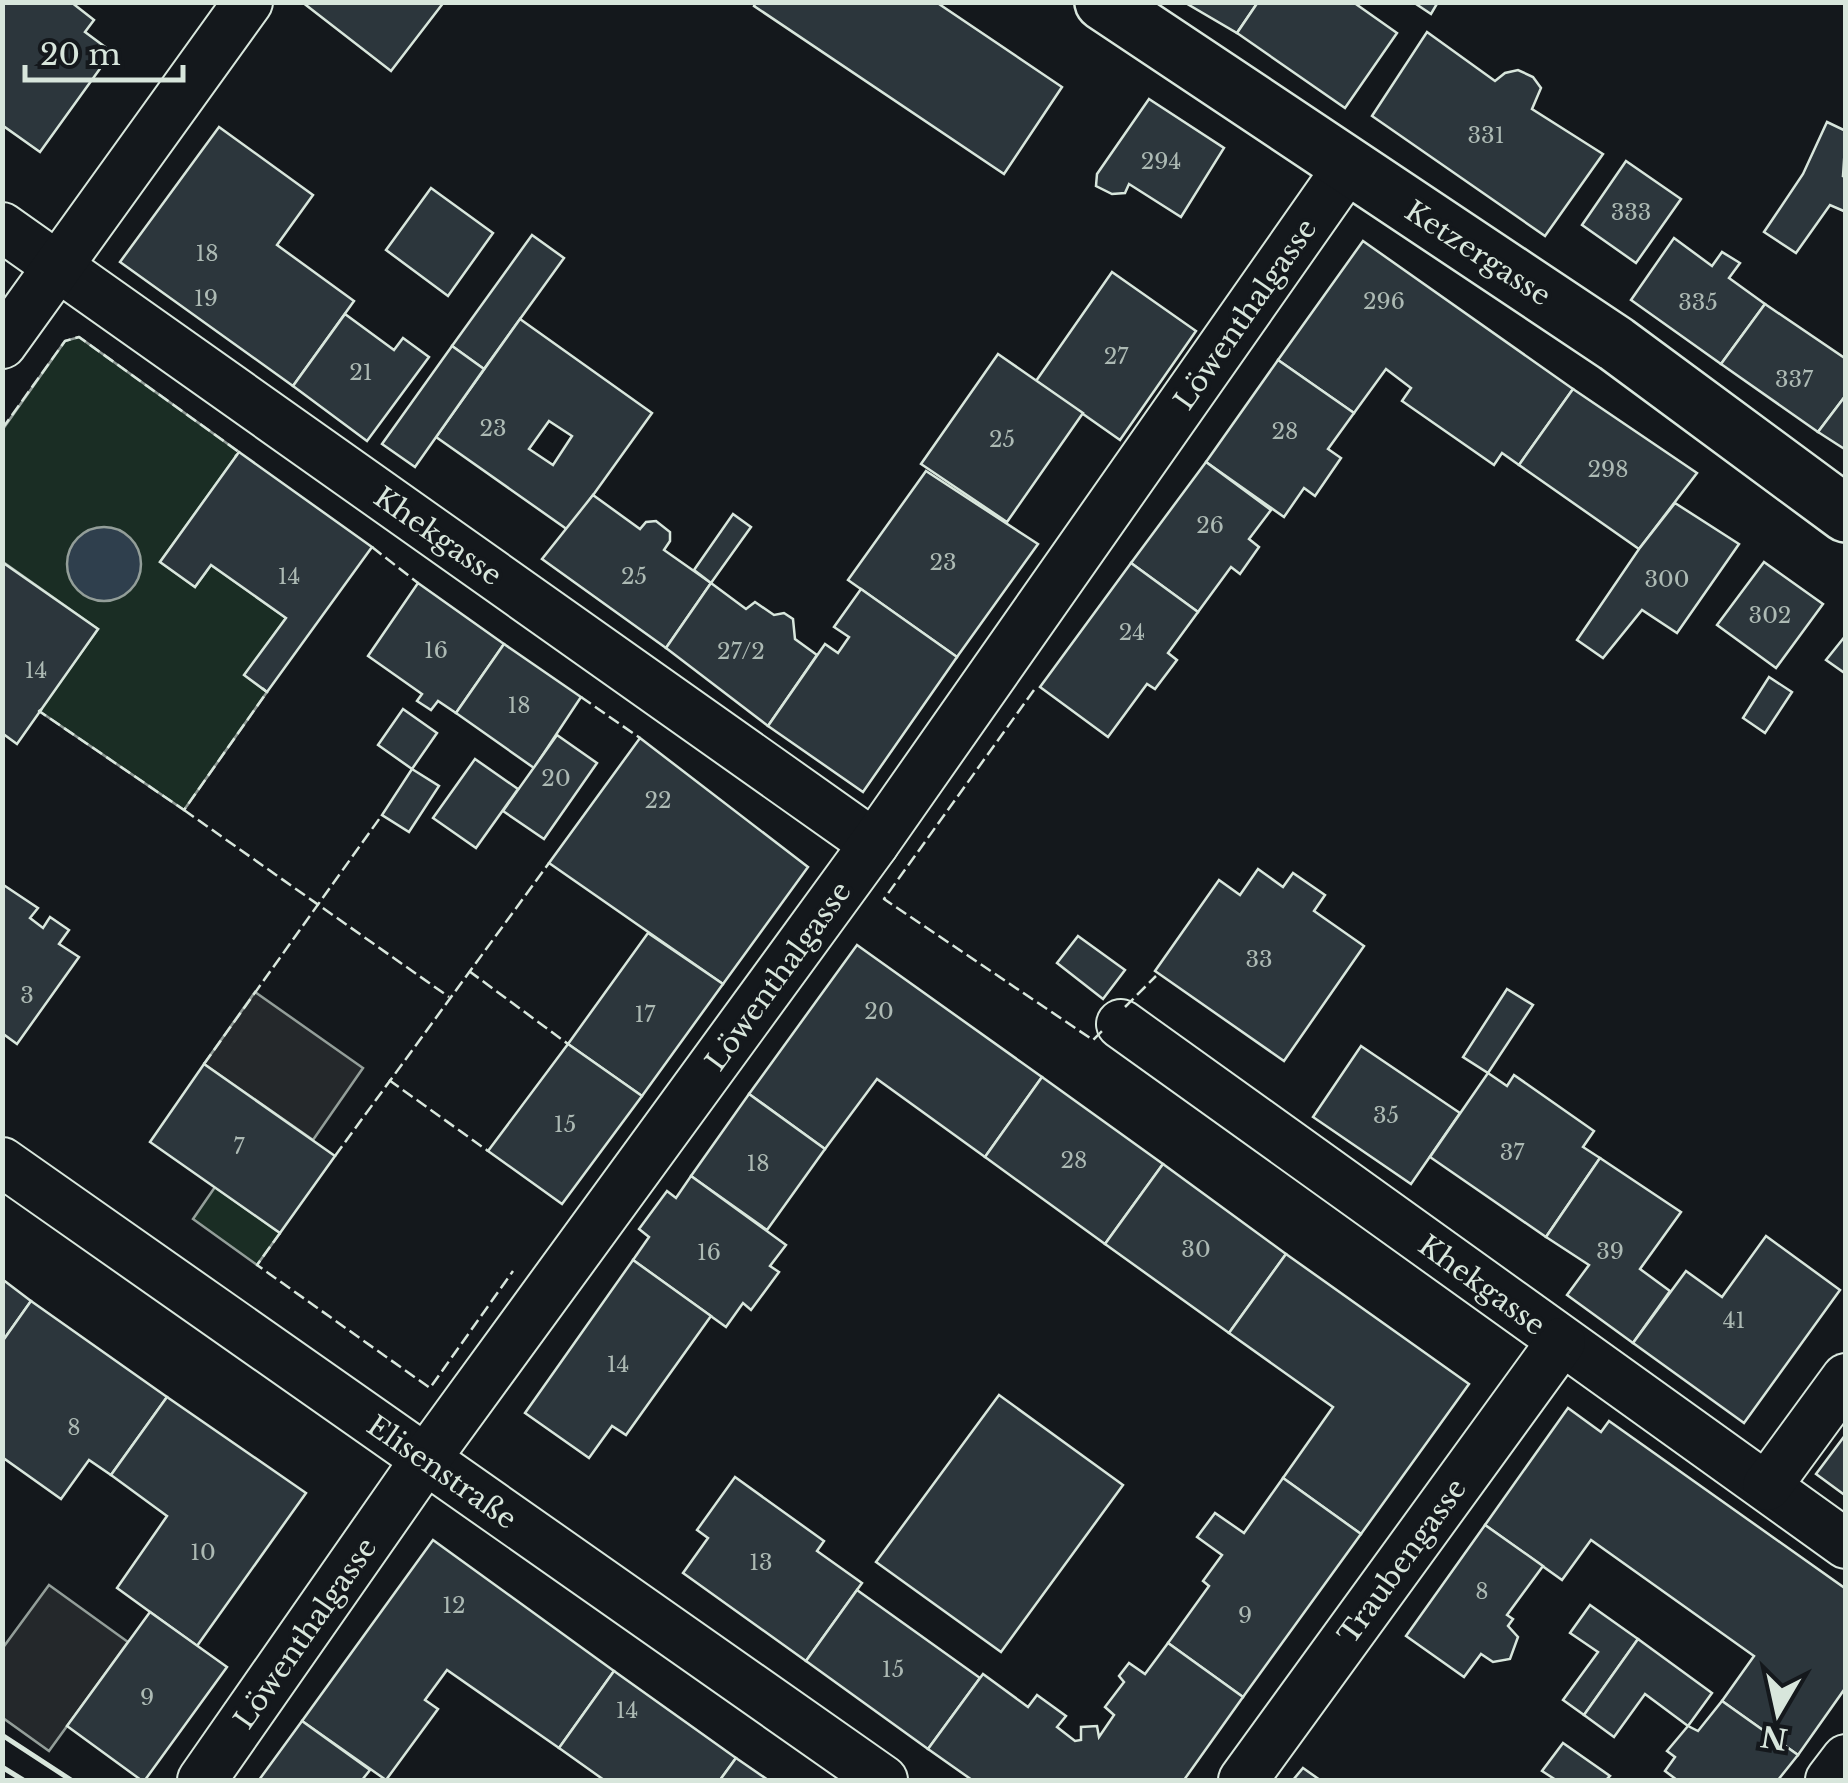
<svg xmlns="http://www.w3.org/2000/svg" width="1848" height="1783" font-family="'Libre Baskerville',serif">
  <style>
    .green { fill: #1a2d24; stroke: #939e99; stroke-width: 2.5 }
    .parking { fill: #24282b; stroke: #939e99; stroke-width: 2.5 }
    .water { fill: #2f3f4d; stroke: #939e99; stroke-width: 2.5 }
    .building { fill: #2c363c; stroke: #d8e6dc; stroke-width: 2.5; fill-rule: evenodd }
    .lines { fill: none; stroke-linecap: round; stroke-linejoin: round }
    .minor-casing { stroke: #d8e6dc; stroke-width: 52 }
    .secondary-casing { stroke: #d8e6dc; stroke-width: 60 }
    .minor { stroke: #14181c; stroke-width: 48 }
    .secondary { stroke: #14181c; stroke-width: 55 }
    .fence { stroke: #d8e6dc; stroke-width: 2.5; stroke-dasharray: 12 5; stroke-linecap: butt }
    .wall { stroke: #d8e6dc; stroke-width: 5 }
    .labels { text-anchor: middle; stroke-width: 8; stroke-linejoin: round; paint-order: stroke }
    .number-label { font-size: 22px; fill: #adbab4 }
    .street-label { font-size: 28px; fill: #d8e6dc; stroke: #14181c }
  </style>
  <rect width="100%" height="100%" fill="#14181c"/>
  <!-- green -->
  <g class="green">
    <polygon points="79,337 239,452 160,562 195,587 211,565 286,618 245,675 267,692 184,810 39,711 98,629 3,562 3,429 65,341"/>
    <polygon points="215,1187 280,1233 257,1265 193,1219"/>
  </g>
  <!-- parking -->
  <g class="parking">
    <polygon points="255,992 363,1068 313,1140 204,1064"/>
    <polygon points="49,1585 128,1642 49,1751 3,1718 2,1649"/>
  </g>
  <!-- water -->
  <circle class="water" cx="104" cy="564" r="37"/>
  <!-- building -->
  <g class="building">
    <polygon points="2,2 71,2 94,20 85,32 112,52 40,152 2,125"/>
    <polygon points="302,2 444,2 391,71"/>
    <polygon points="756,2 936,2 1062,87 1004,174 754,6"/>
    <polygon points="1184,2 1258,2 1237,33"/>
    <polygon points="1258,2 1353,2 1397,33 1345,108 1237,33"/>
    <polygon points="1413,2 1438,2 1431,14"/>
    <polygon points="1427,32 1495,81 1505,73 1518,70 1533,77 1541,88 1532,109 1603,154 1545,236 1372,116"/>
    <polygon points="1149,99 1224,148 1181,217 1129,184 1125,193 1112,194 1096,186 1097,174"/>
    <polygon points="1827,122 1846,131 1843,176 1846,177 1846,212 1830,205 1796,253 1764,232 1803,174"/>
    <polygon points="219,127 313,195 277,245 354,301 293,386 120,262"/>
    <polygon points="1626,161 1681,199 1636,263 1582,225"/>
    <polygon points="431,188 493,233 448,296 386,250"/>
    <polygon points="532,235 564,258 484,369 452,346"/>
    <polygon points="1674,238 1712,266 1722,252 1740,263 1729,278 1765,304 1721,364 1631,300"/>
    <polygon points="1363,241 1573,389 1519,465 1502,453 1494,465 1402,401 1411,388 1386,369 1354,413 1278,360"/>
    <polygon points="1112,272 1196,331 1120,440 1036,381"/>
    <polygon points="1765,304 1846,359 1846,395 1818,432 1721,364"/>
    <polygon points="345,314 394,350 403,338 429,357 367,441 293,386"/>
    <path d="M520,319L652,413L568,530L436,437ZM549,421L572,436L553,465L529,449Z"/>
    <polygon points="452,346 484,369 415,467 382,444"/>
    <polygon points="998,354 1083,413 1007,522 921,464"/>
    <polygon points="1278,360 1354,413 1328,449 1341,458 1315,496 1304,488 1284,517 1206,462"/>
    <polygon points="1573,389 1697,473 1639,549 1519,465"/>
    <polygon points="1846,395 1846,450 1818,432"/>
    <polygon points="239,452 372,547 267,692 244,675 286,618 211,565 195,587 160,562"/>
    <polygon points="1206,462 1271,510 1249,539 1259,547 1240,574 1231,567 1198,612 1131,563"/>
    <polygon points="926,471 1038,544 957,657 848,580"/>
    <polygon points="593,495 640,529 646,522 656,521 670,532 670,541 664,550 711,583 666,648 542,559"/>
    <polygon points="1675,503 1739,544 1677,633 1642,610 1603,658 1577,640 1639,549"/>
    <polygon points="733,514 751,527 711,583 694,570"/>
    <polygon points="2,562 98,629 17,744 2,733"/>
    <polygon points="1764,562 1823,604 1776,668 1717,625"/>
    <polygon points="1131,563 1198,612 1168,653 1177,660 1155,689 1147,684 1108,737 1040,687"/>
    <polygon points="418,583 504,644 456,713 438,701 431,710 417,701 422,694 368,656"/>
    <polygon points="711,583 746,609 755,602 774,615 784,613 793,619 795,639 817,655 768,726 666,648"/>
    <polygon points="861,589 957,657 863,792 768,726 825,644 838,653 849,637 834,627"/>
    <polygon points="1846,635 1846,674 1826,660"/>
    <polygon points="504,644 581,697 534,768 456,713"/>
    <polygon points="1769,677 1792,692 1765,733 1743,718"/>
    <polygon points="403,709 437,733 412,769 378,745"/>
    <polygon points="557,735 597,763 544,839 503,811"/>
    <polygon points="640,738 808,867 723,984 549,863"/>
    <polygon points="475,759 518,789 476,848 433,818"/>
    <polygon points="412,769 439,786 409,832 382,815"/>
    <polygon points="1258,869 1283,887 1293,873 1325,895 1314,911 1364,946 1284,1061 1155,971 1219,880 1240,895"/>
    <polygon points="2,884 38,908 30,918 43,928 50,917 69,930 59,944 79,957 17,1044 2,1033"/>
    <polygon points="648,933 723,984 642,1096 568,1044"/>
    <polygon points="1078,936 1125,970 1103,999 1057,963"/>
    <polygon points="857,945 1042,1077 985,1157 877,1079 825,1149 749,1094"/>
    <polygon points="1507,989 1533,1005 1488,1073 1463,1057"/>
    <polygon points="568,1044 642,1096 562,1204 488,1151"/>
    <polygon points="1361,1046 1460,1113 1411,1184 1313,1117"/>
    <polygon points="204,1064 335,1156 280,1233 150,1142"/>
    <polygon points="1488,1073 1507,1086 1514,1075 1594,1131 1583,1147 1600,1158 1546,1237 1430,1157"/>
    <polygon points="1042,1077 1163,1164 1105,1244 985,1157"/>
    <polygon points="749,1094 825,1149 767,1230 691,1176"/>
    <polygon points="1600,1158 1681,1212 1640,1269 1670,1291 1633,1343 1567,1295 1589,1265 1546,1237"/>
    <polygon points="1163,1164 1286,1254 1229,1333 1105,1244"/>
    <polygon points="691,1176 786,1245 770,1266 779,1272 751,1310 743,1303 726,1327 633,1260 649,1237 639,1229 667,1191 676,1198"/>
    <polygon points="1766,1236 1840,1290 1744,1423 1633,1343 1686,1271 1722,1297"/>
    <polygon points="1286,1254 1469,1384 1361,1534 1283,1478 1333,1407 1229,1333"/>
    <polygon points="633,1260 711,1316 626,1435 612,1426 589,1458 525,1413"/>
    <polygon points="2,1279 31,1301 2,1342"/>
    <polygon points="31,1301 167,1397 111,1475 89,1460 61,1499 2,1457 2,1342"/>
    <polygon points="999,1395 1123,1485 1001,1652 876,1562"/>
    <polygon points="167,1397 306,1493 197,1646 117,1588 167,1516 111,1475"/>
    <polygon points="1568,1408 1601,1432 1609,1421 1846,1589 1846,1687 1798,1755 1722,1701 1754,1656 1591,1540 1562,1580 1485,1525"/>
    <polygon points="1846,1434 1846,1496 1816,1474"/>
    <polygon points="735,1477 824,1541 817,1551 862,1583 806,1661 683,1573 708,1538 697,1530"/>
    <polygon points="1283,1478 1361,1534 1243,1697 1168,1643 1209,1586 1203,1581 1222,1555 1197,1537 1215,1513 1244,1533"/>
    <polygon points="1485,1525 1543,1566 1507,1615 1513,1619 1508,1626 1518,1637 1510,1659 1493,1662 1481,1654 1464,1677 1406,1636"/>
    <polygon points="433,1540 614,1671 559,1748 447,1670 425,1700 438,1709 386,1780 302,1721"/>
    <polygon points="857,1590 980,1678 928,1749 806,1661"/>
    <polygon points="1590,1605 1638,1639 1584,1715 1563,1700 1598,1652 1570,1633"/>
    <polygon points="150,1612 227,1667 145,1780 141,1780 67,1726"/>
    <polygon points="1638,1639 1712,1693 1688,1726 1645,1694 1614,1737 1584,1715"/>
    <polygon points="1168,1643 1243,1697 1184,1780 972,1780 928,1749 983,1674 1028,1707 1037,1695 1066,1716 1057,1727 1075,1741 1081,1740 1081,1727 1097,1726 1099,1737 1114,1715 1105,1707 1124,1682 1119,1676 1129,1663 1145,1674"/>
    <polygon points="614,1671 736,1758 720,1780 604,1780 559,1748"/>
    <polygon points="1722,1701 1798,1755 1778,1780 1677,1780 1665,1771 1675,1757 1667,1751 1688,1726 1698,1731"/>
    <polygon points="302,1721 370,1770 362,1780 259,1780"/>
    <polygon points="1563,1743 1610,1776 1606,1780 1556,1780 1542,1771"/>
    <polygon points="736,1758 768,1780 720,1780"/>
    <polygon points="1303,1768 1320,1780 1293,1780"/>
  </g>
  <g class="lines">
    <!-- minor casing -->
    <g class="minor-casing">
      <g id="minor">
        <polyline points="2,227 874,844"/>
        <polyline points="2,344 248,2"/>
        <polyline points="1121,1024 1846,1544"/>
        <polyline points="2,1162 883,1780"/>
        <polyline points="1767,1486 1846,1378"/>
        <polyline points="202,1780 425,1460 874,844 1348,167"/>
        <polyline points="1243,1780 1561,1342"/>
        <polyline points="1830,1780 1846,1759"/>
      </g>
    </g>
    <!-- secondary casing -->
    <g class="secondary-casing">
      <polyline id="secondary" points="1103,2 1616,344 1846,514"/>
    </g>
    <!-- minor -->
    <use href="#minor" class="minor"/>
    <!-- secondary -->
    <use href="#secondary" class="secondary"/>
    <!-- fence -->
    <g class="fence">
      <polyline points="2,429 65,341 79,337 239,452 235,457"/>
      <polyline points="372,547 418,583"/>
      <polyline points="1034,690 884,899 1093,1040 1104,1029"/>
      <polyline points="581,697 640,738"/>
      <polyline points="42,709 39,711 184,810 267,692 262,688"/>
      <polyline points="184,810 449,997"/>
      <polyline points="469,971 568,1044"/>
      <polyline points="1125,1007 1156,976"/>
      <polyline points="204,1064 382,815"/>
      <polyline points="389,1080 488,1151"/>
      <polyline points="335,1156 549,863"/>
      <polyline points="280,1233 257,1265 430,1388 513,1271"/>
      <polyline points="2,1735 71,1780"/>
    </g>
    <!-- wall -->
    <g class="wall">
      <polyline points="2,1735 71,1780"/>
      <polyline points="2,1767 23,1780"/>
    </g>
  </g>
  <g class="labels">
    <!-- number labels -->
    <g class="number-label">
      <text x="1486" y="143">331</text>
      <text x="1161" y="169">294</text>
      <text x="1631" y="220">333</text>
      <text x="207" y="261">18</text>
      <text x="206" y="306">19</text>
      <text x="1384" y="309">296</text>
      <text x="1698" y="310">335</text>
      <text x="1116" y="364">27</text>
      <text x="361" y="380">21</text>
      <text x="1794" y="387">337</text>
      <text x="493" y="436">23</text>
      <text x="1285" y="439">28</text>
      <text x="1002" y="447">25</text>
      <text x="1608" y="477">298</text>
      <text x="1210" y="533">26</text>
      <text x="943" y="570">23</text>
      <text x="289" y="584">14</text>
      <text x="634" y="584">25</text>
      <text x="1667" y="587">300</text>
      <text x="1770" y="623">302</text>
      <text x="1132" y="640">24</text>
      <text x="436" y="658">16</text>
      <text x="741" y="659">27/2</text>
      <text x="36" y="678">14</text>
      <text x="519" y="713">18</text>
      <text x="556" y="786">20</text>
      <text x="658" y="808">22</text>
      <text x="1259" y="967">33</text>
      <text x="27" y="1003">3</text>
      <text x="879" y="1019">20</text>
      <text x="645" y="1022">17</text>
      <text x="1386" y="1123">35</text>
      <text x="565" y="1132">15</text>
      <text x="239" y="1154">7</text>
      <text x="1512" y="1160">37</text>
      <text x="1074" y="1168">28</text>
      <text x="758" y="1171">18</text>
      <text x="1196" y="1257">30</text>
      <text x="1610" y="1259">39</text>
      <text x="709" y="1260">16</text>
      <text x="1734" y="1328">41</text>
      <text x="618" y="1372">14</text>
      <text x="74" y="1435">8</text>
      <text x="203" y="1560">10</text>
      <text x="761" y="1570">13</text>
      <text x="1482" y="1599">8</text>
      <text x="454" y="1613">12</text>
      <text x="1245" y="1623">9</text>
      <text x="893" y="1677">15</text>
      <text x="147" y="1705">9</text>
      <text x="627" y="1718">14</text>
    </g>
    <!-- street labels -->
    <g class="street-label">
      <text transform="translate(1478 253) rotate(33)" y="10">Ketzergasse</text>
      <text transform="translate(1245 314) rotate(-55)" y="10">Löwenthalgasse</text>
      <text transform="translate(438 536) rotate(35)" y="10">Khekgasse</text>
      <text transform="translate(778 976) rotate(-54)" y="10">Löwenthalgasse</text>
      <text transform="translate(1482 1285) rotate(36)" y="10">Khekgasse</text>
      <text transform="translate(442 1472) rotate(35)" y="10">Elisenstraße</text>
      <text transform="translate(1402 1561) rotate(-54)" y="10">Traubengasse</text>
      <text transform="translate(305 1633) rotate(-55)" y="10">Löwenthalgasse</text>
    </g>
  </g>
  <!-- border -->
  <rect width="1848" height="1783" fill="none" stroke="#d8e6dc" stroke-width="10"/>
  <!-- north arrow -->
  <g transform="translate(1778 1713) rotate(189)" stroke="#14181c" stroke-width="8" paint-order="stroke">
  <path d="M0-8L18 38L0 25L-18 38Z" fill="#d8e6dc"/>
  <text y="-15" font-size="28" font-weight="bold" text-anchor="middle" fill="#d8e6dc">N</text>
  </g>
  <!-- scale -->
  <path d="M25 65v15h158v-15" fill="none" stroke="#d8e6dc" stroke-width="5"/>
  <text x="40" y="65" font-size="30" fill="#d8e6dc" stroke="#14181c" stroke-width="8" paint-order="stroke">20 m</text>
</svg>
